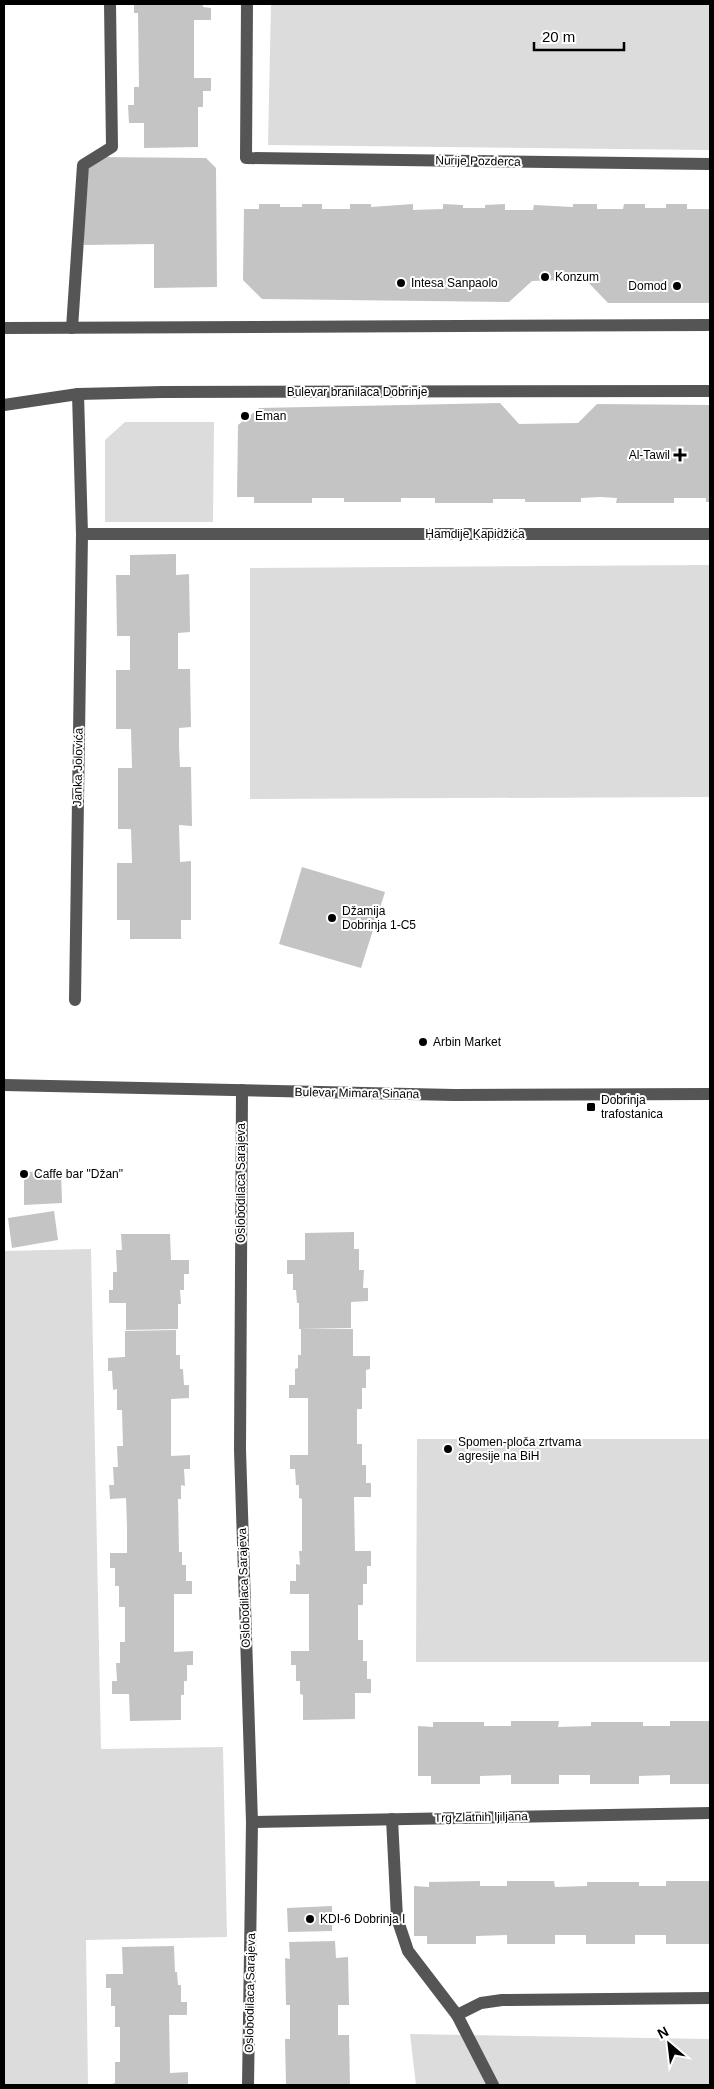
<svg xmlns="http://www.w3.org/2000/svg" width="714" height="2089" font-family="Helvetica,sans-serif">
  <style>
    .grass { fill: #dcdcdc }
    .building { fill: #c4c4c4 }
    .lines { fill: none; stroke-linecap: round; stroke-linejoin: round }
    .minor { stroke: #555; stroke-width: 12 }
    .poi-dot { fill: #000; stroke: #fff; stroke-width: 2 }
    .labels { text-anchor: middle; stroke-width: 4; stroke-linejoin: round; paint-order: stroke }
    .street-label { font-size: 12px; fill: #000; stroke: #fff }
    .poi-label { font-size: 12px; fill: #000; stroke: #fff; text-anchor: start }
  </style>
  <rect width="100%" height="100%" fill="#fff"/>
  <!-- grass -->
  <g class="grass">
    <polygon points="271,4 710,4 710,150 268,145"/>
    <polygon points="125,422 214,422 213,522 105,522 105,440"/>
    <polygon points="710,565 710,797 250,799 250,568"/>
    <polygon points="91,1249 101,1749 223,1747 227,1937 86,1940 88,2085 4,2085 4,1251"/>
    <polygon points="417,1439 710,1439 710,1662 416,1662"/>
    <polygon points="410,2034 710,2039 710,2085 416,2085"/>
  </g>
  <!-- building -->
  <g class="building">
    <polygon points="134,4 203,4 203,7 211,8 211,20 194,20 194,78 211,78 211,91 203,91 203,107 198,107 198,147 144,148 144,123 129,123 128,105 134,105 134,87 139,87 138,13 134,13"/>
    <polygon points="96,157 206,158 216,168 217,287 154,288 154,244 84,245 83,170"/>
    <polygon points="259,204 280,204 280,207 302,207 302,204 322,204 322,209 350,209 350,204 371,204 371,207 413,204 413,210 443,209 443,204 463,205 463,208 485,208 485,205 505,204 505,210 533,210 534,205 573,207 573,204 597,204 597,209 623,209 624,204 645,204 645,208 666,208 666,204 687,204 687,209 710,209 710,303 608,303 585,279 532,281 509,302 262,299 243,280 244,209 259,209"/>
    <polygon points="500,403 519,424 578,423 597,404 710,405 710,502 706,502 706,498 674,498 674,503 616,503 617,498 600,497 581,498 581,502 525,502 525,499 493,499 493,503 435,503 435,498 401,498 401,502 344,502 344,498 312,498 312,503 254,503 254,497 237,497 238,425 259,408"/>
    <polygon points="176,554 176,575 189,574 190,632 178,633 178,669 190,669 191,727 179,728 179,746 180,767 191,767 192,826 179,825 180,862 191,861 191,920 181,920 181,939 130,939 130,920 117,920 117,863 132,863 131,829 118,829 118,768 132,768 131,729 116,729 116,670 130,670 130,636 117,636 116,575 130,575 130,555"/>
    <polygon points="302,867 385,892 361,968 279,944"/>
    <polygon points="61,1171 62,1203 24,1205 24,1172"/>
    <polygon points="54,1211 58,1240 12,1248 8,1218"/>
    <polygon points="354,1232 354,1249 359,1249 359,1270 364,1270 363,1288 368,1288 368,1301 351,1302 351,1328 299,1329 299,1303 297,1303 296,1290 293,1290 293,1274 287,1274 287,1260 305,1260 305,1233"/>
    <polygon points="121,1234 170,1234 171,1260 189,1260 189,1274 184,1274 184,1290 180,1290 181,1304 178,1304 178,1329 126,1330 126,1303 109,1303 109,1290 113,1290 113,1272 117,1272 116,1250 122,1250"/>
    <polygon points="301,1329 353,1329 353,1356 370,1356 370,1369 366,1370 366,1388 362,1388 362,1409 357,1409 357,1444 362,1444 362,1465 366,1465 366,1483 371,1483 371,1497 354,1497 355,1551 371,1551 371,1566 367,1566 367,1584 363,1584 363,1605 358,1605 358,1640 363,1640 363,1661 367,1661 367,1679 371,1679 371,1693 355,1693 355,1719 303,1720 303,1695 300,1694 300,1681 296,1681 296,1665 291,1665 291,1651 309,1651 309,1594 290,1594 290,1581 296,1581 296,1564 300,1565 299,1551 302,1551 302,1499 299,1498 299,1485 296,1485 295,1469 290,1469 290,1455 308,1455 308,1398 289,1398 289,1385 295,1385 295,1369 298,1368 298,1355 301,1355"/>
    <polygon points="176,1330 176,1355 180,1355 180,1369 183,1369 184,1385 189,1385 189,1398 171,1399 171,1456 190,1455 190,1469 184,1469 185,1486 181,1485 181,1499 178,1499 179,1552 182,1552 182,1565 186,1565 186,1581 192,1581 192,1594 174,1594 174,1652 193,1651 193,1665 187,1665 187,1681 184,1681 184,1695 181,1695 181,1720 130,1721 129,1694 112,1694 112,1681 117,1681 116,1663 120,1663 120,1642 125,1642 125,1607 119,1607 119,1586 115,1586 115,1568 110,1568 110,1553 127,1553 127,1527 126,1498 110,1499 109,1485 114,1485 113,1467 118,1467 117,1446 123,1446 122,1410 117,1410 117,1389 113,1390 112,1371 108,1371 108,1358 125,1357 125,1331"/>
    <polygon points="511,1721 559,1721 558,1727 591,1726 591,1722 643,1722 643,1726 670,1726 670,1721 710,1721 710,1784 670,1784 670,1775 639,1776 639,1784 590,1784 590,1775 559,1775 559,1784 511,1784 511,1775 480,1776 480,1784 431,1784 431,1776 418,1776 418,1726 433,1727 433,1722 484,1722 484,1726 511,1726"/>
    <polygon points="480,1881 480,1886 507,1886 507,1881 554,1881 555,1887 587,1886 587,1882 639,1882 639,1886 666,1886 666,1881 710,1881 710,1944 666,1944 666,1935 635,1935 635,1944 586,1944 586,1935 555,1935 555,1944 507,1944 507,1935 476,1936 476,1944 427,1944 427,1936 414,1936 414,1886 429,1887 429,1882"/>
    <polygon points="332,1906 332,1931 288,1932 287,1908"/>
    <polygon points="335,1941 336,1958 348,1957 349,2005 338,2005 338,2035 349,2035 350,2084 286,2085 285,2039 290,2039 290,2005 286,2005 285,1958 290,1959 289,1942"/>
    <polygon points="174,1946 175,1972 177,1972 178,1985 181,1985 181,2002 187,2002 187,2015 169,2015 170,2073 188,2072 188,2085 109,2085 115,2083 115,2062 120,2062 120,2027 115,2027 115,2006 111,2006 111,1988 106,1988 106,1974 123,1974 122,1947"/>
  </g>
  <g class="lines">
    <!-- minor -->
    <g class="minor">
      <polyline points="247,4 246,158 710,164"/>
      <polyline points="4,328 710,325"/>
      <polyline points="72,328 83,165 112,147 110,4"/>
      <polyline points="4,405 78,394 163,392 710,391"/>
      <polyline points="82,534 710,534"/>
      <polyline points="75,1000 82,534 78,394"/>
      <polyline points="4,1085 454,1095 710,1094"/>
      <polyline points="242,1090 240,1450 252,1822 248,2085"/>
      <polyline points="392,1819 397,1918 408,1951 457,2015 493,2085"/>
      <polyline points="252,1822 710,1813"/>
      <polyline points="457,2015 481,2003 502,2000 710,1998"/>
    </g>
  </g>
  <!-- markers -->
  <g class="poi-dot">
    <circle cx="545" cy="277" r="5"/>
    <circle cx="401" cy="283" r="5"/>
    <circle cx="677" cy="286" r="5"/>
    <circle cx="245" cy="416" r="5"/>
    <path d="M677.5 447.5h5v5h5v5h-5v5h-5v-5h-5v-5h5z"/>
    <circle cx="332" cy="918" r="5"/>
    <circle cx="423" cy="1042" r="5"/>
    <rect x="586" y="1102" width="10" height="10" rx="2.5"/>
    <circle cx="24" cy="1174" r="5"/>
    <circle cx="448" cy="1449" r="5"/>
    <circle cx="310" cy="1919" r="5"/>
  </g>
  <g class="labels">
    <!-- street labels -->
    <g class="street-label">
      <text transform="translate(478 161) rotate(1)" y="4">Nurije Pozderca</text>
      <text x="357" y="396">Bulevar branilaca Dobrinje</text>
      <text x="475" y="538">Hamdije Kapidžića</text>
      <text transform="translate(78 767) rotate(-89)" y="4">Janka Jolovića</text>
      <text transform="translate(357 1093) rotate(1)" y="4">Bulevar Mimara Sinana</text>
      <text transform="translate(241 1183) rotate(-90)" y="4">Oslobodilaca Sarajeva</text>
      <text transform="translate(244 1588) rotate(-92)" y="4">Oslobodilaca Sarajeva</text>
      <text transform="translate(481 1817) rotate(-1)" y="4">Trg Zlatnih ljiljana</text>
      <text transform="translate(250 1993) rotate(-89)" y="4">Oslobodilaca Sarajeva</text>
    </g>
    <!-- poi labels -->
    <g class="poi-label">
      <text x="555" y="281">Konzum</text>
      <text x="411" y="287">Intesa Sanpaolo</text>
      <text x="667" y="290" text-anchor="end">Domod</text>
      <text x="255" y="420">Eman</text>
      <text x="670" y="459" text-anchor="end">Al-Tawil</text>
      <text x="342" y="915">Džamija<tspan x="342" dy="14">Dobrinja 1-C5</tspan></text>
      <text x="433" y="1046">Arbin Market</text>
      <text x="601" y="1104">Dobrinja<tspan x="601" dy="14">trafostanica</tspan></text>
      <text x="34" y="1178">Caffe bar "Džan"</text>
      <text x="458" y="1446">Spomen-ploča zrtvama<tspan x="458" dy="14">agresije na BiH</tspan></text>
      <text x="320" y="1923">KDI-6 Dobrinja I</text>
    </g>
  </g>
  <!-- border -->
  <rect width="714" height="2089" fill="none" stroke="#000000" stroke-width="10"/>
  <!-- north arrow -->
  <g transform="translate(669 2044) rotate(332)" stroke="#ffffff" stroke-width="4" paint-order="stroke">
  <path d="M0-4L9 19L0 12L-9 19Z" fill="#000000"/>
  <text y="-8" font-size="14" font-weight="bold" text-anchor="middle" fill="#000000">N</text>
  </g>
  <!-- scale -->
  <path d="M534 42v8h90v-8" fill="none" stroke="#000000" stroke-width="2.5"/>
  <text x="542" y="42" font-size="15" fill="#000000" stroke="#ffffff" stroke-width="4" paint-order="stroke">20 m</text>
</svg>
